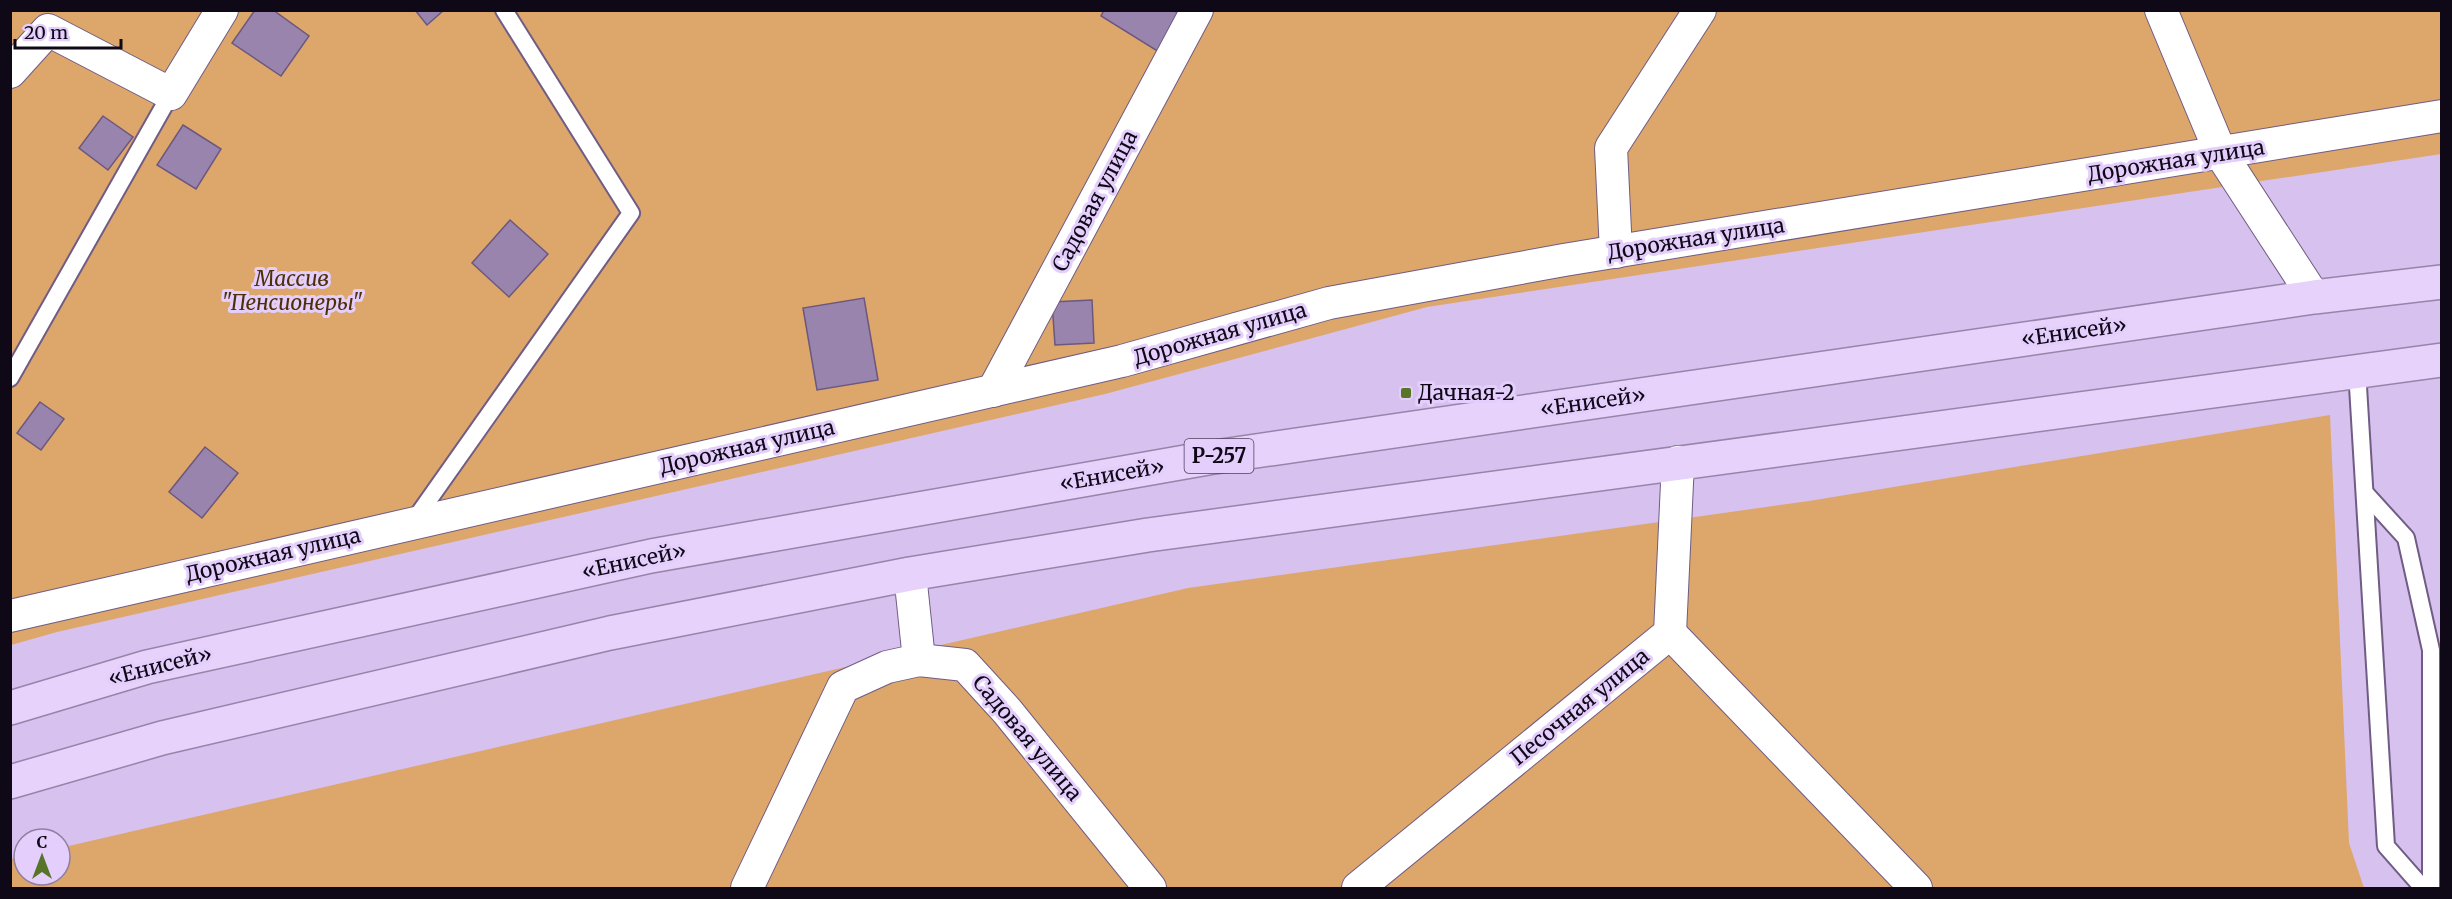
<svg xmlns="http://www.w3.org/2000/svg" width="2452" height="899" font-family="Merriweather,serif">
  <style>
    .green { fill: #dda66a }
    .building { fill: #9984ae; stroke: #6b577f; stroke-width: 1.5 }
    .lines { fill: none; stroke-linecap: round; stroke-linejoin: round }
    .service-casing { stroke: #705c84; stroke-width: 20 }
    .minor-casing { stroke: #705c84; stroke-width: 34 }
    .trunk-casing { stroke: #9784aa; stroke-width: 36 }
    .service { stroke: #fff; stroke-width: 16 }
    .minor { stroke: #fff; stroke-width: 32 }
    .trunk { stroke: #e6d2fa; stroke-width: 33 }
    .poi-dot { fill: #587429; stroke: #e4cefc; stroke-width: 2 }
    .labels { text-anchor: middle; stroke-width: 6; stroke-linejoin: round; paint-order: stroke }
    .shield { fill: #e4cefc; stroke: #4f435b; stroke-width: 1.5 }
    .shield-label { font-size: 20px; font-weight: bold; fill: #0f0816 }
    .street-label { font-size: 21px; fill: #0f0816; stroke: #e4cefc }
    .park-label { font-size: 21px; font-style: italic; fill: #4d2e05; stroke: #e4cefc }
    .poi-label { font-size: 21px; fill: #0f0816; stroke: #e4cefc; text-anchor: start }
  </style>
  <rect width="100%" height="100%" fill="#d7c1ee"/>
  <!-- green -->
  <g class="green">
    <polygon points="11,11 2441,11 2441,154 1427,307 1105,394 57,632 11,645"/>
    <polygon points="2330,415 2349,843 2364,888 11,888 10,859 24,856 24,875 60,875 60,848 1188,588 1809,501"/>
  </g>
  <!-- building -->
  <g class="building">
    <polygon points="255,10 273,10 309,36 281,76 232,43"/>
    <polygon points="415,10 444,10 427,25"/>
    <polygon points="1104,10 1173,10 1182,16 1159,52 1101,16"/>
    <polygon points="103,116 133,137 108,170 79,148"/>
    <polygon points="183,125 221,149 196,189 157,165"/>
    <polygon points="510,220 548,254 509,297 472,263"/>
    <polygon points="864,298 878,380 817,390 803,308"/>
    <polygon points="1092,300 1094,343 1055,345 1052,302"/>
    <polygon points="40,402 64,419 41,450 17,433"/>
    <polygon points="205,447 238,473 202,518 169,492"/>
  </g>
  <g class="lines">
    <!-- service casing -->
    <g class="service-casing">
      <g id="service">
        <polyline points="2357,370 2386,846 2423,888"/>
        <polyline points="10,378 173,90"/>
        <polyline points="2365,493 2406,538 2431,650 2431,888"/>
        <polyline points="413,522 631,213 504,10"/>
      </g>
    </g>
    <!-- minor casing -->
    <g class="minor-casing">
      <g id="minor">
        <polyline points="2161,10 2221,154 2314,297"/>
        <polyline points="10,72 48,30 171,94 222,10"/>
        <polyline points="1616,252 1611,148 1700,10"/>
        <polyline points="993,391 1197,10"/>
        <polyline points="910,574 919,660"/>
        <polyline points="10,616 1122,361 1329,303 1564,260 2442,116"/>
        <polyline points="1670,633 1916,888"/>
        <polyline points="747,888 843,687 887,667 919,660 965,665 1007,711 1150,888"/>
        <polyline points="1358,888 1670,633 1678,462"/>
      </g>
    </g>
    <!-- trunk casing -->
    <g class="trunk-casing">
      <g id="trunk">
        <polyline points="10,708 147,667 651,556 1208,458 2314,297 2442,282"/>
        <polyline points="10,782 162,738 610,633 910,574 1148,535 2442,360"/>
      </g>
    </g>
    <!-- service -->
    <use href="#service" class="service"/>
    <!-- minor -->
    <use href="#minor" class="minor"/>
    <!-- trunk -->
    <use href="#trunk" class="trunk"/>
  </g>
  <!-- markers -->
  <rect class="poi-dot" x="1400" y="387" width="12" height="12" rx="3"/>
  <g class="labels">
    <!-- shield labels -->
    <rect class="shield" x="1184.5" y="439" width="69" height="34" rx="4.5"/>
    <g class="shield-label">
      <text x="1219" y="463">Р-257</text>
    </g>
    <!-- street labels -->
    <g class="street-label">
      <text transform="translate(2176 161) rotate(-9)" y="7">Дорожная улица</text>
      <text transform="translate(1095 201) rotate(-62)" y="7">Садовая улица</text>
      <text transform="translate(1696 239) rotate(-9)" y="7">Дорожная улица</text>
      <text transform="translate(2074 332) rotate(-8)" y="7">«Енисей»</text>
      <text transform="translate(1220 334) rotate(-16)" y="7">Дорожная улица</text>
      <text transform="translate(1593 402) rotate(-8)" y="7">«Енисей»</text>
      <text transform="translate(747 447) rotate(-13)" y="7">Дорожная улица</text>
      <text transform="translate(1112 475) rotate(-10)" y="7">«Енисей»</text>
      <text transform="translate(273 555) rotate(-13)" y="7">Дорожная улица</text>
      <text transform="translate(634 561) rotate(-12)" y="7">«Енисей»</text>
      <text transform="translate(160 666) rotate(-14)" y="7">«Енисей»</text>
      <text transform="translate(1580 707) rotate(-39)" y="7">Песочная улица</text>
      <text transform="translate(1027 738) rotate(50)" y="7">Садовая улица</text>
    </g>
    <!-- park labels -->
    <g class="park-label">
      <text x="292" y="286">Массив<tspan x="292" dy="24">"Пенсионеры"</tspan></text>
    </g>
    <!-- poi labels -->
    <g class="poi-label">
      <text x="1418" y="400">Дачная-2</text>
    </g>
  </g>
  <!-- border -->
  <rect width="2452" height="899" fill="none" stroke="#0f0816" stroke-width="24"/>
  <!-- north arrow -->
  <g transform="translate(42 857)"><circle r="28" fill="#e4cefc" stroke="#8f7fa0" stroke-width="1.5"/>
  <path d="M0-4.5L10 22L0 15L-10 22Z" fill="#587429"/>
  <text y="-9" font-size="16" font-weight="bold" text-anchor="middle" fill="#0f0816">С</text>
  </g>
  <!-- scale -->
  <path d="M15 39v9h106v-9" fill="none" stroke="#0f0816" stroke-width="3"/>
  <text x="24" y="39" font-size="18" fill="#0f0816" stroke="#e4cefc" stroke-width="4.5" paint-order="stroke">20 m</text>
</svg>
